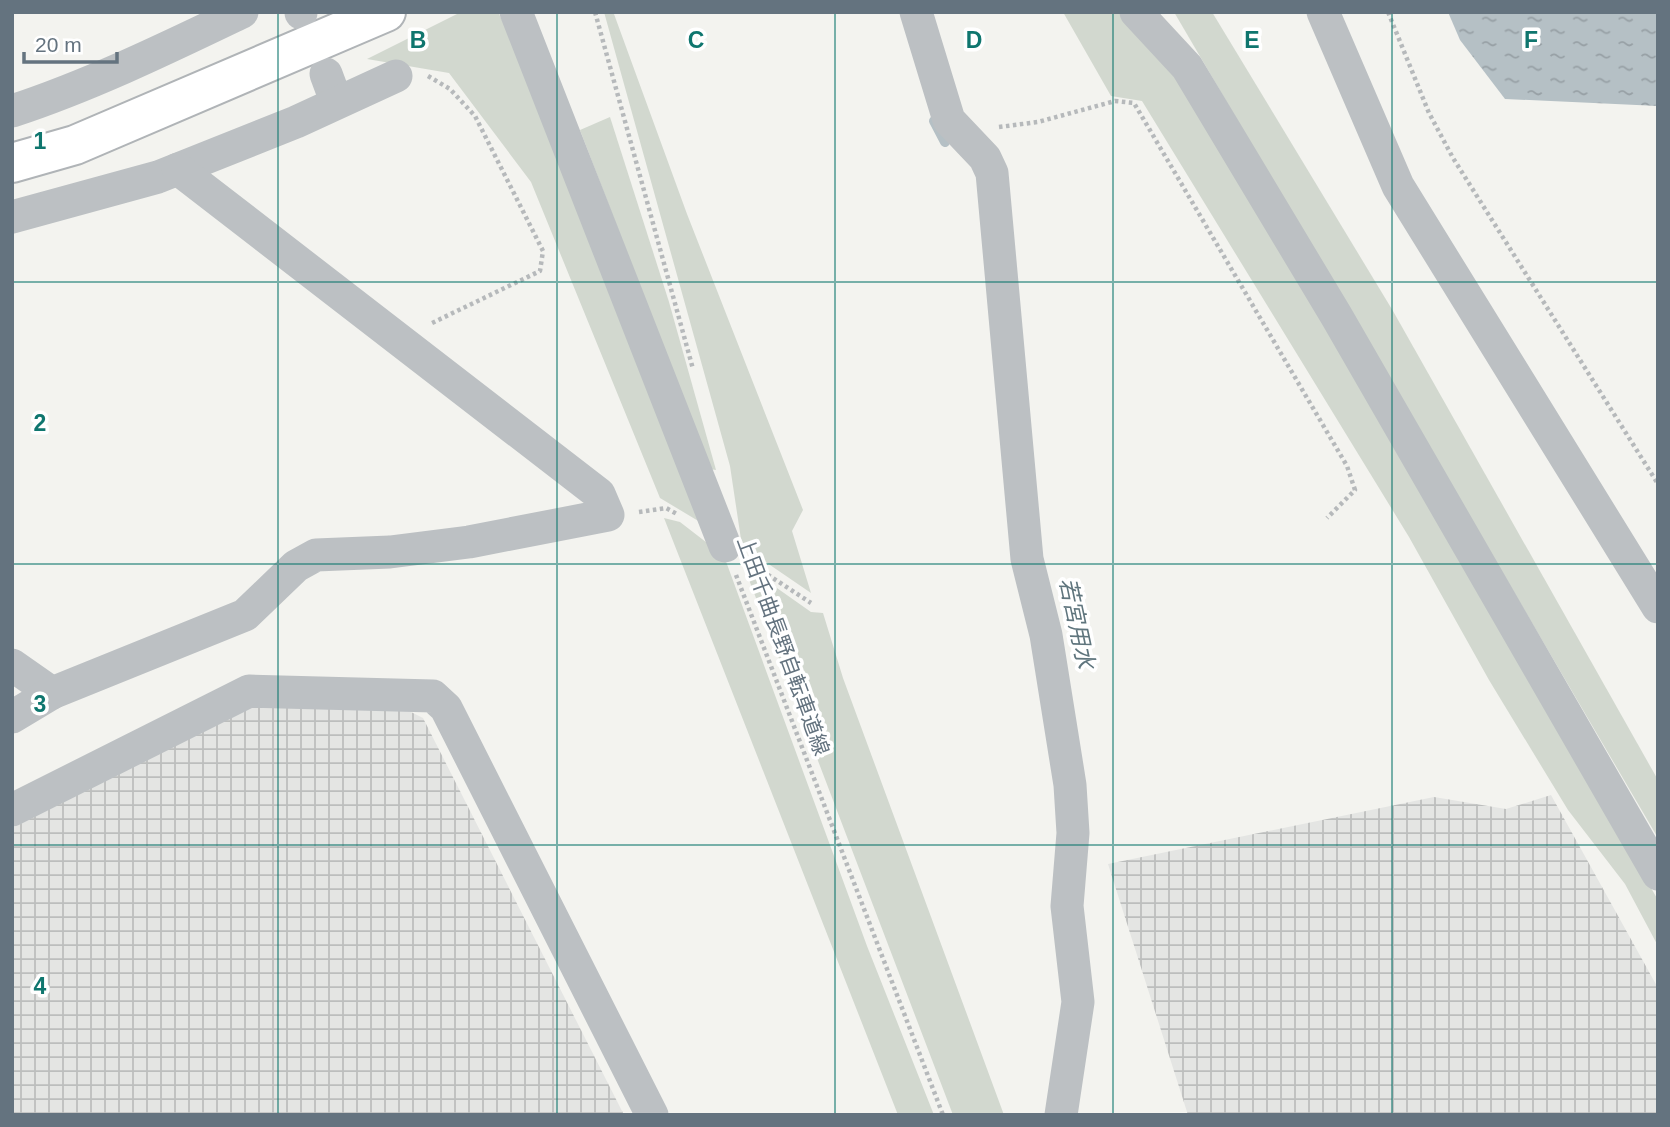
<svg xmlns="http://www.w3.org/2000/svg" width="1670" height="1127" font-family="Helvetica,'Noto Sans JP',sans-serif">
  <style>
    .industrial { fill: url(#industrial-grid) }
    .green { fill: #d2d8cf }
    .water { fill: url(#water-ripples) }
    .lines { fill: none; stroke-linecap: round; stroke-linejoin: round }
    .stream { stroke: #b5c0c5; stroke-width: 10 }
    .major-casing { stroke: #b0b4b7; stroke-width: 42 }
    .path { stroke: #b6b9bb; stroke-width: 4.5; stroke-dasharray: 3.5 3.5; stroke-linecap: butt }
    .minor { stroke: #bcc0c3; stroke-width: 33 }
    .major { stroke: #fff; stroke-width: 38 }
    .grid { fill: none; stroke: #0f766e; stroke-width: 2; stroke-opacity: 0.55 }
    .labels { text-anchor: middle; stroke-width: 7; stroke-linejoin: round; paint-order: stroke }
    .street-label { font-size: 21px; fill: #64737f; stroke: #fff }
    .water-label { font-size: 23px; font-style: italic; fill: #5f757d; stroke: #fff }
    .grid-label { font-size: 23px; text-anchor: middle; font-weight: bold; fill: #0f766e; stroke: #fff; stroke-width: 7; stroke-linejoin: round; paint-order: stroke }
  </style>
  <defs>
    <pattern id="industrial-grid" width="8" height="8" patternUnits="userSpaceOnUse" patternTransform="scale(1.75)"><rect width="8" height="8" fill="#e4e5e3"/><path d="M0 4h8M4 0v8" fill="none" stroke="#bcbebd"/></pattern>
    <pattern id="water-ripples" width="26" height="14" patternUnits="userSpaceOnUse" patternTransform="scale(1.75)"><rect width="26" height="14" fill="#b5c0c5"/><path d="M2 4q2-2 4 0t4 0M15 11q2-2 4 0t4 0" fill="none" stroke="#97a0a5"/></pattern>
  </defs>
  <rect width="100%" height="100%" fill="#f3f3ef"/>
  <!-- industrial -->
  <g class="industrial">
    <polygon points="253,706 405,709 423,718 624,1115 12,1115 12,828"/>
    <polygon points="1551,795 1658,988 1658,1115 1188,1115 1108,864 1434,797 1506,809"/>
  </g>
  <!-- green -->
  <g class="green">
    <polygon points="461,12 498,12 524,65 710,528 660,498 531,182 449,73 367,59"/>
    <polygon points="604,12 614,14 687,214 803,510 792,531 811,593 742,546 730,466"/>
    <polygon points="1063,12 1119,12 1186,84 1658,900 1658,946 1625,884 1568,810 1489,680 1409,537 1142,101 1111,96"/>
    <polygon points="1174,12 1212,12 1393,311 1658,780 1658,838"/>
    <polygon points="610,117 669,302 716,470 710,469 580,130"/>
    <polygon points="664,518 680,522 724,556 867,946 934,1115 898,1115"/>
    <polygon points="743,564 811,612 823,613 843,678 1004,1115 953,1115"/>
  </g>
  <!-- water -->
  <polygon class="water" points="1448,12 1658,12 1658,106 1505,99 1460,40"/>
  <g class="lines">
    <!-- stream -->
    <polyline class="stream" points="934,121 945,142"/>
    <!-- major casing -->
    <g class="major-casing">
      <polyline id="major" points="12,163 75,145 386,12"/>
    </g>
    <!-- path -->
    <g class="path">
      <polyline points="595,12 693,369"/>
      <polyline points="1388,12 1429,113 1453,158 1658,484"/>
      <polyline points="428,76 450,89 475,116 543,251 540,271 432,323"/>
      <polyline points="999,127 1038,122 1115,101 1134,103 1347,466 1355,490 1327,518"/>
      <polyline points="639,512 666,508 677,514"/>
      <polyline points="750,563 811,603"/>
      <polyline points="736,575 943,1115"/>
    </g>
    <!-- minor -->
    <g class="minor">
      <polyline points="301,12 301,13"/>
      <polyline points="516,12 725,546"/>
      <polyline points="916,12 949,120 985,158 992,173 1027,559 1046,635 1070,785 1073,833 1067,906 1078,1002 1061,1115"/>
      <polyline points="1136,12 1187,67 1337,317 1658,874"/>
      <polyline points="1323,12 1398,186 1658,607"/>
      <polyline points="326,74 336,101"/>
      <path d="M12,111C91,85 167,48 242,12"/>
      <polyline points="12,217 158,177 296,122 396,76"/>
      <polyline points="12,665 52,693"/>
      <polyline points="12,717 52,693 245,615 296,566 316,555 390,552 469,542 608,515 599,494 178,169"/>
      <polyline points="12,810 249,691 433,696 446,708 652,1115"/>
    </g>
    <!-- major -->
    <use href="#major" class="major"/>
  </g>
  <!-- grid -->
  <path class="grid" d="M278,12V1115M557,12V1115M835,12V1115M1113,12V1115M1392,12V1115M12,282H1658M12,564H1658M12,845H1658"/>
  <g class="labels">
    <!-- street labels -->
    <g class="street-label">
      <text transform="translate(783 646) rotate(70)" y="7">上田千曲長野自転車道線</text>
    </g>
    <!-- water labels -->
    <g class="water-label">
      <text transform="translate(1077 623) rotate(78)" y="8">若宮用水</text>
    </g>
  </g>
  <g class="grid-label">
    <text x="418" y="48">B</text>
    <text x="696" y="48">C</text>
    <text x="974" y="48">D</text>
    <text x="1252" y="48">E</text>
    <text x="1531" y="48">F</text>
    <text x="40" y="149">1</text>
    <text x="40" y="431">2</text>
    <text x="40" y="712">3</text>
    <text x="40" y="994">4</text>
  </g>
  <!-- border -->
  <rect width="1670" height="1127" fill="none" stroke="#64737f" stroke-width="28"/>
  <!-- scale -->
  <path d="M24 52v10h93v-10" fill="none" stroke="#64737f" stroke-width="3.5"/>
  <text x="35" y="52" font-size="21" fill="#64737f" stroke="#ffffff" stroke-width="5" paint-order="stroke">20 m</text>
</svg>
